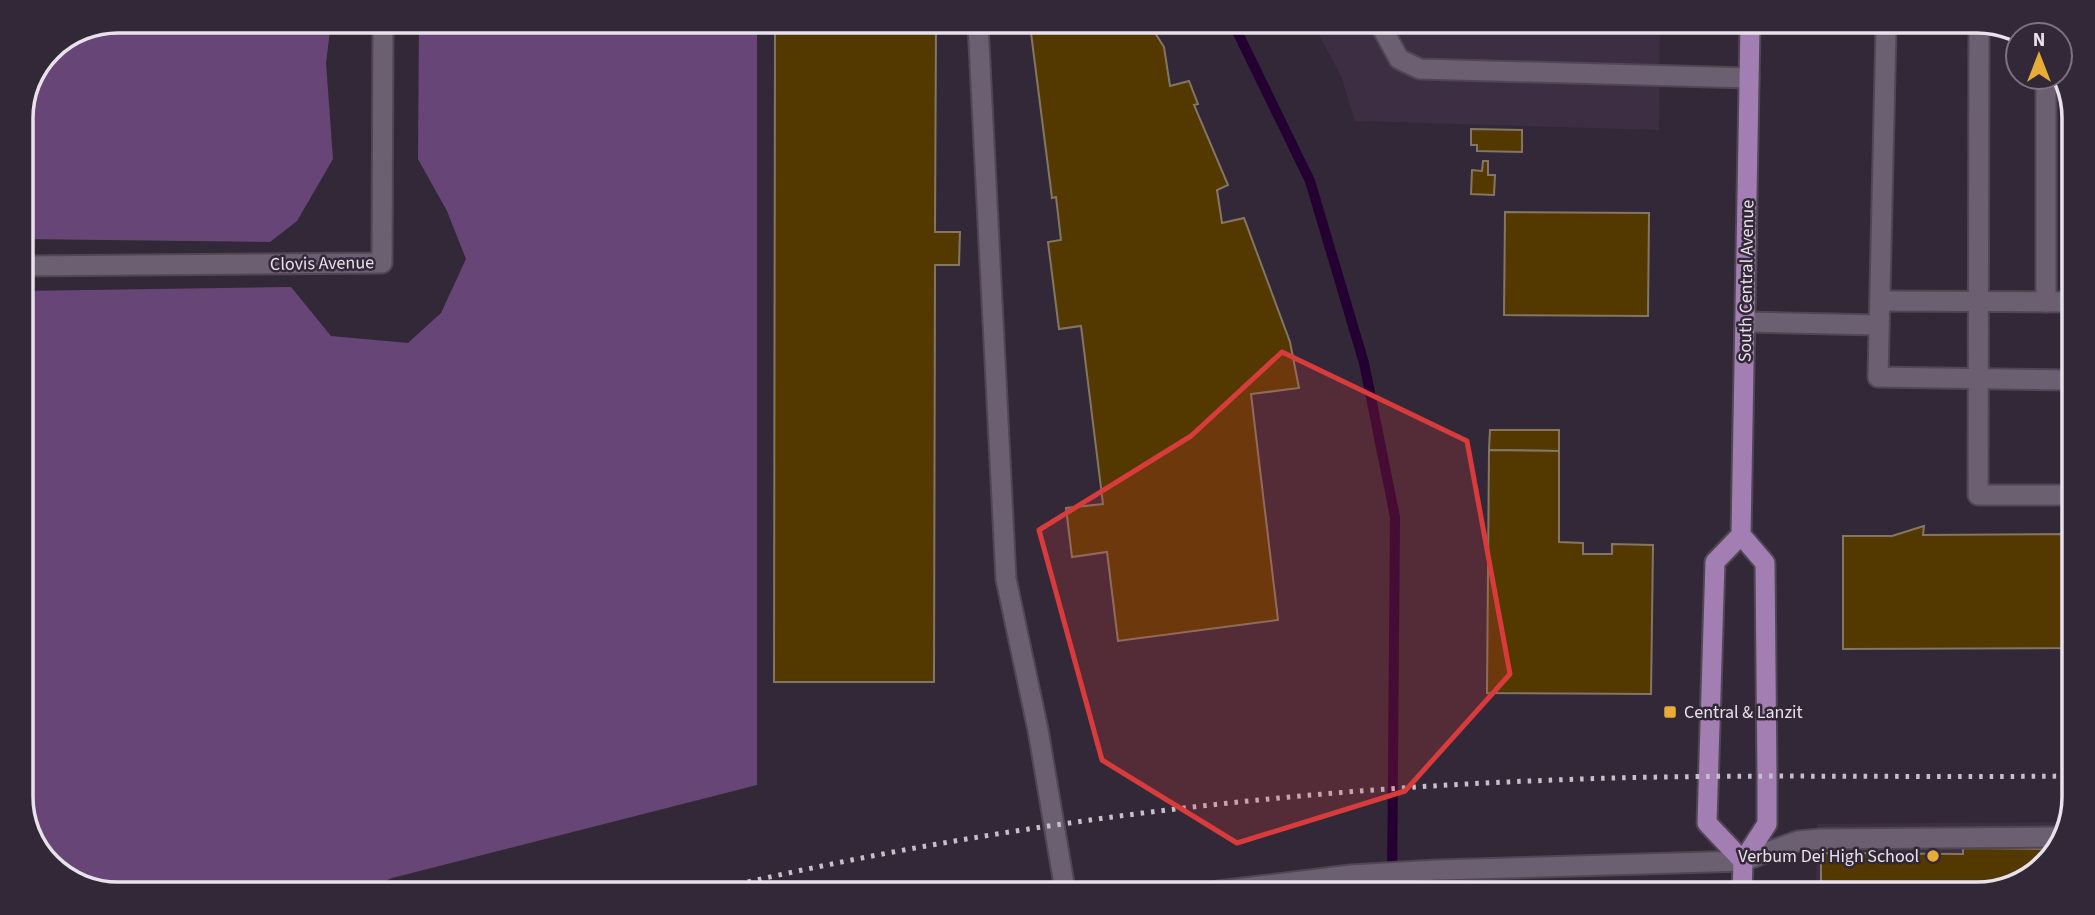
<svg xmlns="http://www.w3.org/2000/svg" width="2095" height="915" font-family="'Source Sans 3',sans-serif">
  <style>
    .built { fill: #3d2e44 }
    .green { fill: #674677 }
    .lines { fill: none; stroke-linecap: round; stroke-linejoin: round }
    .stream { stroke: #230031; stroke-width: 10 }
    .building { fill: #533800; stroke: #837662; stroke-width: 2 }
    .service-casing { stroke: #504754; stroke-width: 23 }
    .minor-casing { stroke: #504754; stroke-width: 23 }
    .primary-casing { stroke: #504754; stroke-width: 23 }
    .service { stroke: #6c5f72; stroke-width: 19 }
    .minor { stroke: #6c5f72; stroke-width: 19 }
    .primary { stroke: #a27eb3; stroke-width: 19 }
    .rail { stroke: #c7bfca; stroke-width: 5; stroke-dasharray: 3.5 7; stroke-linecap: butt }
    .marked { fill: #d83b3c; fill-opacity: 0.2; stroke: #d83b3c; stroke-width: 5; stroke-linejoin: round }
    .poi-dot { fill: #e8ab37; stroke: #332838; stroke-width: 2.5 }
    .labels { text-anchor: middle; stroke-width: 5; stroke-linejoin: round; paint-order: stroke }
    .street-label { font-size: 18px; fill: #e9e2ec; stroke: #332838 }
    .poi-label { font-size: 18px; fill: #e9e2ec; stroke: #332838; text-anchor: start }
    .rim { fill: none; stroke: #e9e2ec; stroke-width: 3.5 }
  </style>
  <rect width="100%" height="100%" fill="#332838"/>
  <!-- built -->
  <g class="built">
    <polygon points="1314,26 1660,27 1659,130 1355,121 1341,76"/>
    <polygon points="2067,822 2066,834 2031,877 1977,894 1816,893 1817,824"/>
  </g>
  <!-- green -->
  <g class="green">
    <polygon points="118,21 331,22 326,63 333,159 297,221 270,242 21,239 21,112 50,49"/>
    <polygon points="419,22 757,24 757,785 392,878 367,888 81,886 38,851 21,804 21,291 291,287 331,336 408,343 441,313 466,259 447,211 418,159"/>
  </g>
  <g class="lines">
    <!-- stream -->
    <polyline class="stream" points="1234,25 1310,181 1364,363 1395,517 1392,892"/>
  </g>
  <!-- building -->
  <g class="building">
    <polygon points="775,24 936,24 935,232 960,232 959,265 935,265 934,682 774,682"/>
    <polygon points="1030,25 1150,25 1164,47 1170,86 1189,81 1198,104 1194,105 1228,185 1217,190 1222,223 1244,218 1290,342 1299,388 1251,394 1278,620 1118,641 1107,552 1072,557 1066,508 1103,504 1081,326 1059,329 1048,242 1061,240 1056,197 1052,198"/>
    <polygon points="1471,129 1522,130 1522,152 1477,151 1477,145 1471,145"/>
    <polygon points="1483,161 1488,161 1488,175 1495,175 1494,195 1471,194 1472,170 1482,171"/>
    <polygon points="1505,212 1649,213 1648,316 1504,315"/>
    <polygon points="1490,430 1559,430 1559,451 1489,450"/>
    <polygon points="1489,450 1559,451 1559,542 1583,543 1583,554 1612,554 1612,544 1653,545 1651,694 1487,693"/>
    <polygon points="1924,526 1923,535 2070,534 2068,648 1843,649 1843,536 1892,536"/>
    <polygon points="1963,848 2055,849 2031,877 1977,894 1821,893 1821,853 1963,854"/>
  </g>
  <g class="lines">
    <!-- service casing -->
    <g class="service-casing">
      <g id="service">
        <polyline points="978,24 1006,579 1038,730 1065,890"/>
        <polyline points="1381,26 1399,59 1420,69 1749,78"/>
        <polyline points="1886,28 1878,377 2071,380"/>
        <polyline points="1979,28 1978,495 2070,495"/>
        <polyline points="21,266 382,263 383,22"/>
        <polyline points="1880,301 2072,302"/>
        <polyline points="2046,302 2046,77"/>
        <polyline points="1745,322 1879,325"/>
        <polyline points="1743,861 1798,841 1821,839 2064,837"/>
      </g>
    </g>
    <!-- minor casing -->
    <g class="minor-casing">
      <polyline id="minor" points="1218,891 1351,875 1437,870 1743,861"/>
    </g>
    <!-- primary casing -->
    <g class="primary-casing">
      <g id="primary">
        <polyline points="1741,535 1715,562 1707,823 1743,861"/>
        <polyline points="1742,893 1743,861 1767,824 1767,778 1765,563 1741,535 1750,27"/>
      </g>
    </g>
    <!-- service -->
    <use href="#service" class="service"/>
    <!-- minor -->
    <use href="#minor" class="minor"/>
    <!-- primary -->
    <use href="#primary" class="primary"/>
    <!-- rail -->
    <path class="rail" d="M717,889C991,825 1274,790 1555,780C1725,773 1897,778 2067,776"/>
  </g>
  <!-- marked area -->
  <path class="marked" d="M1282,352L1467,441L1510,674L1405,791L1237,843L1102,760L1039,530L1191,436Z"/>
  <!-- markers -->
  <g class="poi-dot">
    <rect x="1663" y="705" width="14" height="14" rx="3.5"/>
    <circle cx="1933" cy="856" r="7"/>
  </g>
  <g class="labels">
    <!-- street labels -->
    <g class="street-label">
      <text transform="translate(322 263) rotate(-1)" y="6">Clovis Avenue</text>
      <text transform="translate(1746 281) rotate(-89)" y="6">South Central Avenue</text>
    </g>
    <!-- poi labels -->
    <g class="poi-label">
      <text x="1684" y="718">Central &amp; Lanzit</text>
      <text x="1919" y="862" text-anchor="end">Verbum Dei High School</text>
    </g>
  </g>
  <!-- crop -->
  <path d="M0 0H2095V915H0ZM118 33H1977A85 85 0 0 1 2062 118V797A85 85 0 0 1 1977 882H118A85 85 0 0 1 33 797V118A85 85 0 0 1 118 33Z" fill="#332838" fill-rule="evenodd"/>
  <path class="rim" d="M118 33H1977A85 85 0 0 1 2062 118V797A85 85 0 0 1 1977 882H118A85 85 0 0 1 33 797V118A85 85 0 0 1 118 33Z"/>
  <!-- north arrow -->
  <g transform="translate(2039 56)"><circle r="33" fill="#332838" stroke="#7c7280" stroke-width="2"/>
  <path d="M0-5L12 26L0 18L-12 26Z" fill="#e8ab37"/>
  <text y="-10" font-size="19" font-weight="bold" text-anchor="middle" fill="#e9e2ec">N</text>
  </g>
</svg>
